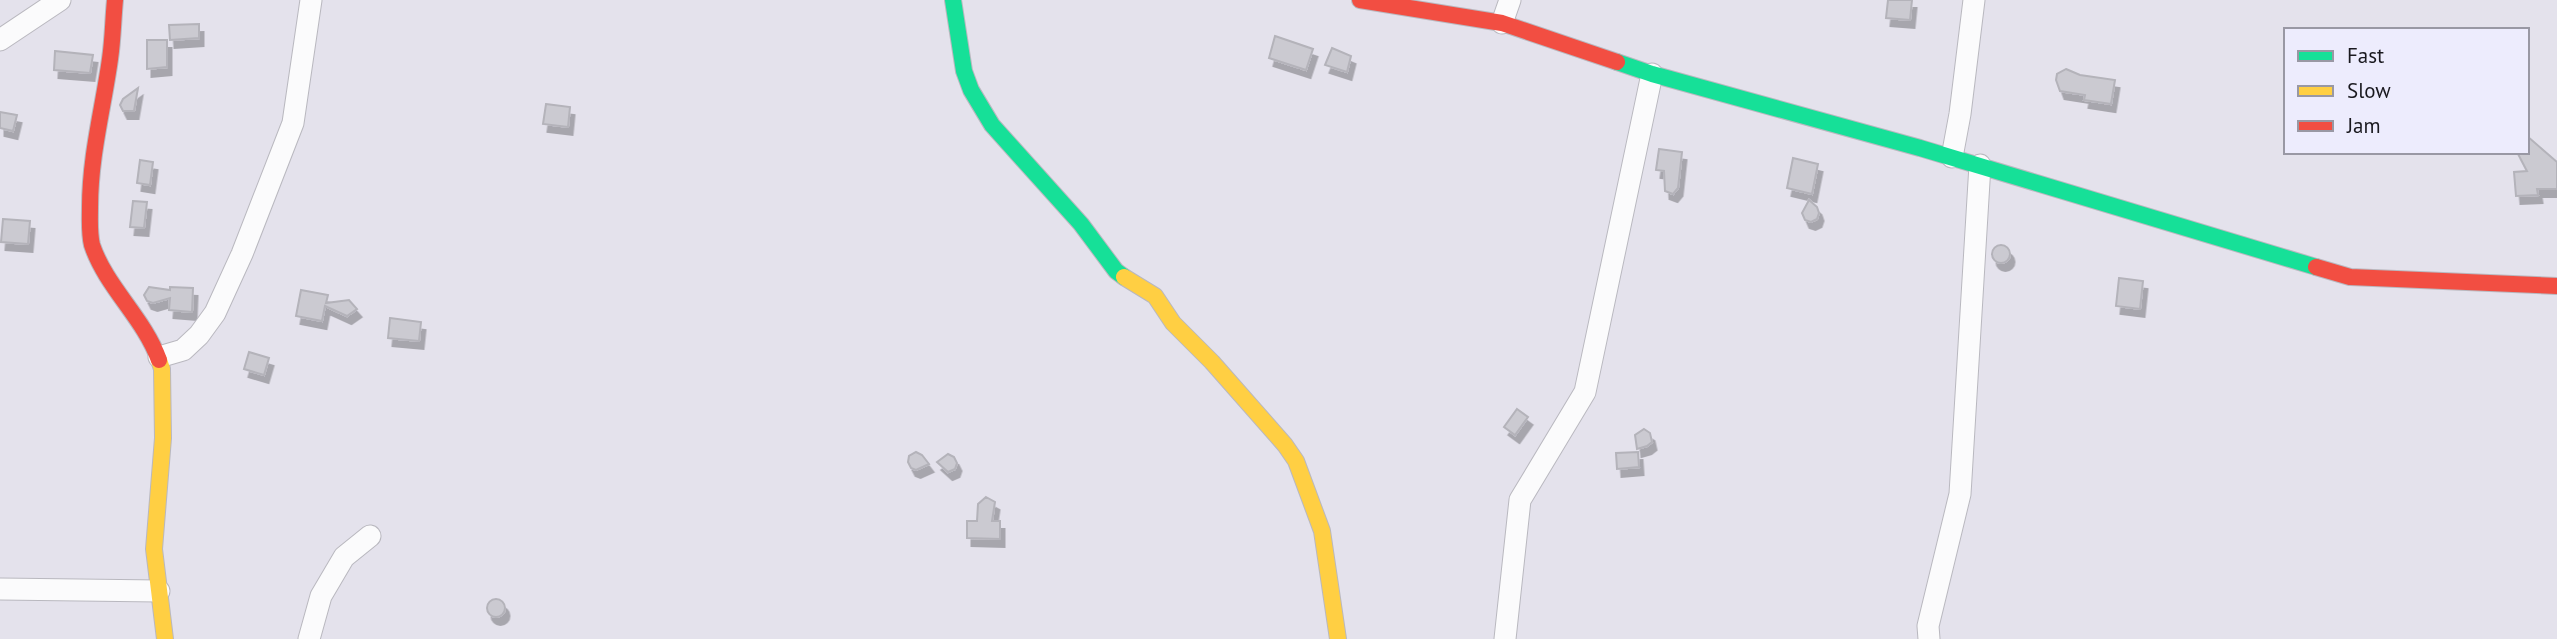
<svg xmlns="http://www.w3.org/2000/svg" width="2557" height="639" font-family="'PT Sans',sans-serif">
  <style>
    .building { fill: #cbcad1; stroke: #b4b3ba; stroke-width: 2; filter: url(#shadow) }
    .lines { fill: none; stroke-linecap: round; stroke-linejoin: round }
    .street-casing { stroke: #b9b8bf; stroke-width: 23 }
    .fast-casing { stroke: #b9b8bf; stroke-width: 18 }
    .slow-casing { stroke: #b9b8bf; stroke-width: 18 }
    .jam-casing { stroke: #b9b8bf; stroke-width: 18 }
    .street { stroke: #fbfbfc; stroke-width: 21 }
    .fast { stroke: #16e098; stroke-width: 16 }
    .slow { stroke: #ffcf43; stroke-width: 16 }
    .jam { stroke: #f24e42; stroke-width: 16 }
  </style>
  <defs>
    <filter id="shadow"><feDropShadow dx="4.5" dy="8" stdDeviation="0" flood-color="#0004"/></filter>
  </defs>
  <rect width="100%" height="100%" fill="#e4e2ec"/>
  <!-- building -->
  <g class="building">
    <polygon points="1888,0 1912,0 1910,20 1886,18"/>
    <polygon points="199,24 199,38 170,40 169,25"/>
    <polygon points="1275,36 1313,49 1306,70 1269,58"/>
    <polygon points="147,40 167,40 167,67 147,69"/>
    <polygon points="1332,48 1351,56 1347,72 1325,65"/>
    <polygon points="55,51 93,55 90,73 54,70"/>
    <polygon points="2066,69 2080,75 2115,80 2111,104 2084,100 2085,95 2060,91 2056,80 2057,74"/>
    <polygon points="138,88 134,111 123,111 120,105 123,99"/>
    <polygon points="546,104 570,107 568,127 543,124"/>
    <polygon points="0,112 17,115 13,131 0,128"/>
    <polygon points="2527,136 2557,162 2557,189 2537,189 2538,195 2516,196 2514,172 2527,171 2517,152 2527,152"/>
    <polygon points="1659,149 1682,152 1678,188 1673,194 1665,191 1664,171 1656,170"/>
    <polygon points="1793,158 1818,164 1812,194 1787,188"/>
    <polygon points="140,160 153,162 150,185 137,183"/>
    <polygon points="1809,200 1817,207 1819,213 1817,219 1811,222 1805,220 1802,213"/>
    <polygon points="133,201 147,202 144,228 130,227"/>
    <polygon points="3,219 30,221 28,244 1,242"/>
    <circle cx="2001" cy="254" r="9"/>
    <polygon points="2119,278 2143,281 2140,309 2116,306"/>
    <polygon points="149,287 170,290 170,287 193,288 192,312 169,310 170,298 153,303 147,301 144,295"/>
    <polygon points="301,290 328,295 326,303 349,300 357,309 347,316 325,306 322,321 296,316"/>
    <polygon points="390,318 421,322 419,341 388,338"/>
    <polygon points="249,352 269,358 264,375 244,369"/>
    <polygon points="1517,409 1528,417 1515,435 1504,427"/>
    <polygon points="1644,429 1650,433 1652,442 1647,446 1637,449 1635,435"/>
    <polygon points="916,452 922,455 929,464 916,470 911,468 908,462 909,456"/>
    <polygon points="1638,452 1639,467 1617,469 1616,453"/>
    <polygon points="948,454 954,457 957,463 955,469 948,472 937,462"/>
    <polygon points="986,497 995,502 992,521 1000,521 1000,539 967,538 967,521 977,521 978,504"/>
    <circle cx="496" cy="608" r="9"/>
  </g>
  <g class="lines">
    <!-- street casing -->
    <g class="street-casing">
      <g id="street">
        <polyline points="1502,23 1510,0"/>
        <polyline points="0,40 60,0"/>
        <polyline points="1952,157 1960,114 1974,0"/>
        <polyline points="159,357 183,350 199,335 215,313 242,254 293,123 311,0"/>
        <polyline points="0,589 159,591"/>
        <polyline points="309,639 321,596 344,557 370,536"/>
        <polyline points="1505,639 1520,500 1585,392 1652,74"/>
        <polyline points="1929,639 1928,626 1960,494 1980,165"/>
      </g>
    </g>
    <!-- fast casing -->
    <g class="fast-casing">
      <g id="fast">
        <polyline points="953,0 964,71 971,90 992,125 1081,224 1116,271 1124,277"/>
        <polyline points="1617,62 1652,74 1920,148 2316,267"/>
      </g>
    </g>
    <!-- slow casing -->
    <g class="slow-casing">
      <g id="slow">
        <polyline points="1124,277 1155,296 1173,323 1212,362 1285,445 1296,461 1322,531 1338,639"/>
        <polyline points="159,360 162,369 163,438 154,549 165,639"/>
      </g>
    </g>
    <!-- jam casing -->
    <g class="jam-casing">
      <g id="jam">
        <path d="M115,0C113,20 113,39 110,59C103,109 90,156 90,207C90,220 89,233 92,245C106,287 144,318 159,360"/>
        <polyline points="1360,0 1502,23 1617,62"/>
        <polyline points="2316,267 2350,277 2557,286"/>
      </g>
    </g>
    <!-- street -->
    <use href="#street" class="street"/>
    <!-- fast -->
    <use href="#fast" class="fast"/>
    <!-- slow -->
    <use href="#slow" class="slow"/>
    <!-- jam -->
    <use href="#jam" class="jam"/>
  </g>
  <!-- legend -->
  <rect x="2284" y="28" width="245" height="126" fill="#edecfd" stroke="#9998a4" stroke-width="2"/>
  <rect x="2298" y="51" width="35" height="10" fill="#16e098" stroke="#9998a4" stroke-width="2"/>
  <text x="2347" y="63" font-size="21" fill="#1a191f">Fast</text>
  <rect x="2298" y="86" width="35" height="10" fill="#ffcf43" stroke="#9998a4" stroke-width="2"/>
  <text x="2347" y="98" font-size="21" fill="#1a191f">Slow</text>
  <rect x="2298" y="121" width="35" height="10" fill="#f24e42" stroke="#9998a4" stroke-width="2"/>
  <text x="2347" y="133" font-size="21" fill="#1a191f">Jam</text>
</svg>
